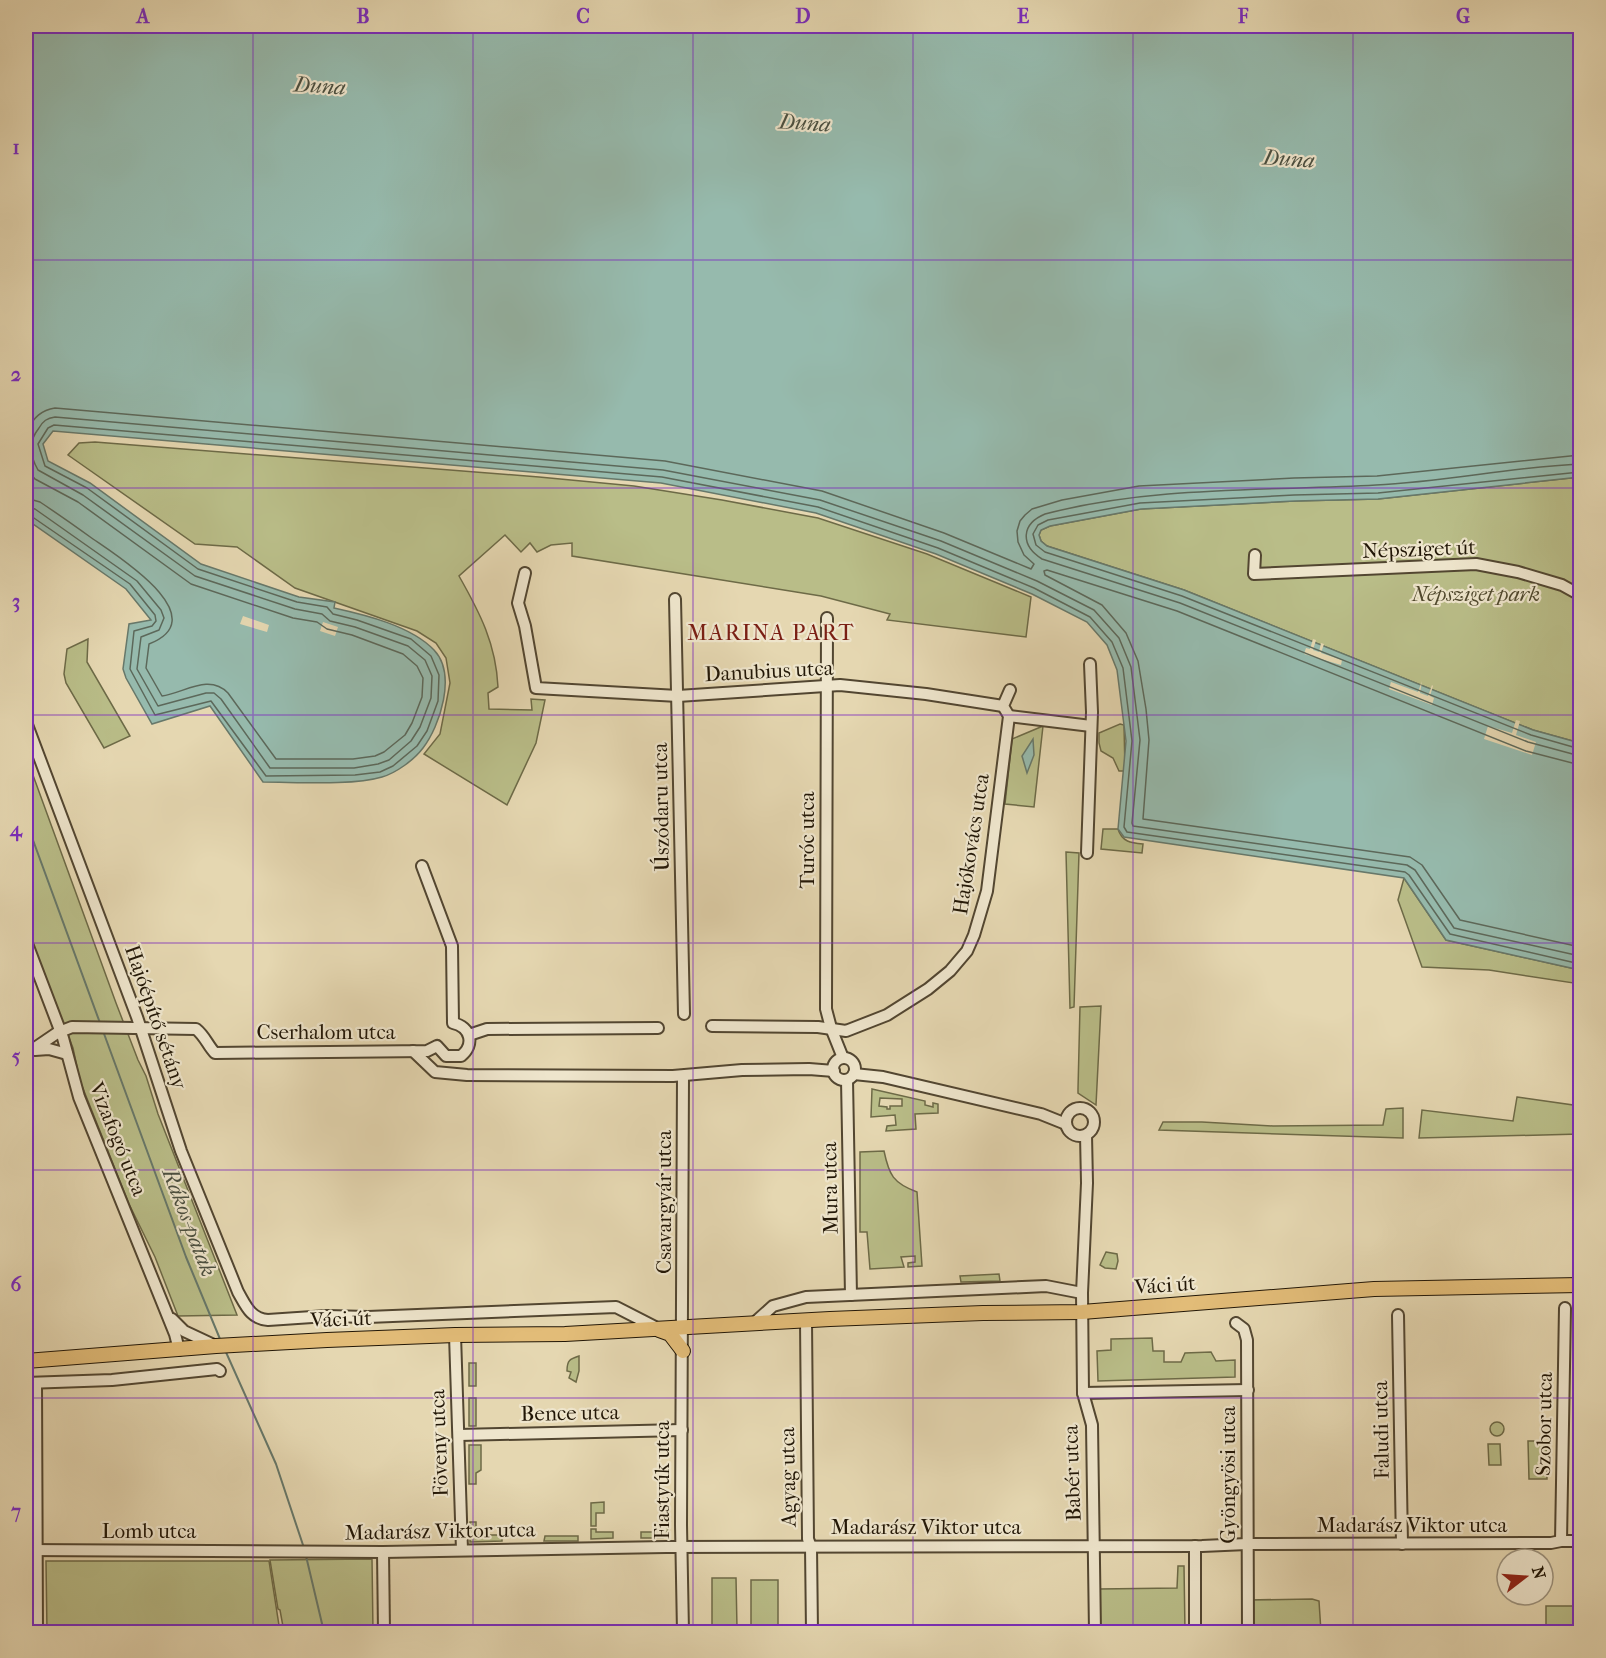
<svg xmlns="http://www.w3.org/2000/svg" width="1606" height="1658" font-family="'IM FELL French Canon',serif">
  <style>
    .green { fill: #b9bd88; stroke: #6d6a47; stroke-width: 1.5; fill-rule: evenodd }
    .water { fill: #96baad; stroke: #67786a; stroke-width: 1.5 }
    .pier { fill: #e5d7b1 }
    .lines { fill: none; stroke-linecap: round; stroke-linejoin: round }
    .shore { stroke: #5c685a; stroke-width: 1.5 }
    .stream { stroke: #67786a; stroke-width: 2 }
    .minor-casing { stroke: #524631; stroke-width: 14 }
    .major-casing { stroke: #211606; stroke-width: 16 }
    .minor { stroke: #eee5cc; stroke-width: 10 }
    .major { stroke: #e2bc78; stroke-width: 14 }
    .grid { fill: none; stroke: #7b2cbf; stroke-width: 1.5; stroke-opacity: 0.55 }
    .labels { text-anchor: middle; stroke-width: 4.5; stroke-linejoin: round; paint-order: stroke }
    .street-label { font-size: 21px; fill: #211606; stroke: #eee5cc }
    .park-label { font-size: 21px; font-style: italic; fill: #4f482d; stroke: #eee5cc }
    .water-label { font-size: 22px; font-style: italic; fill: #4a4f40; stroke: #eee5cc }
    .neighbourhood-label { font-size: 22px; letter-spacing: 1.5px; fill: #7a1f14; stroke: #eee5cc }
    .neatline { fill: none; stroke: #7b2cbf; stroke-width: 2 }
    .grid-label { font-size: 20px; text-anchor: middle; font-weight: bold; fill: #7b2cbf }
  </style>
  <rect width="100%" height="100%" fill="#e5d7b1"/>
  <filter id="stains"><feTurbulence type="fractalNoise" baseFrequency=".00333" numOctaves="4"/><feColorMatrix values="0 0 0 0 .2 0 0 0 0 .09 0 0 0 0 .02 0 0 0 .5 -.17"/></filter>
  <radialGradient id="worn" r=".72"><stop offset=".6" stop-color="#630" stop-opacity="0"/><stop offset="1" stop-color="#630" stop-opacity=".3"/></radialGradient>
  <!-- green -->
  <g class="green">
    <path d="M95,442L539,477L634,486L722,500L818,518L927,554L1031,597L1026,637L887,620L890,614L821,596L572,556V543L551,545L537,552L530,543L521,552L505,535L459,576C480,613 496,644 498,687L488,693L489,709L532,710L531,699L545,700L536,743L507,805L424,754L440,734L450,683L446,658L436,643L417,631L295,588L237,547L195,544L68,455L79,443Z"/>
    <polygon points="1580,477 1580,743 1533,730 1184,590 1047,546 1041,541 1039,535 1041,530 1050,526 1141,509 1295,501 1378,499"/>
    <polygon points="88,639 87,662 130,736 104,748 66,683 64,674 67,649"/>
    <polygon points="1120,724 1124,725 1125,771 1119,771 1113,758 1101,751 1099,743 1099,733"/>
    <polygon points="1043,726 1034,807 1005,804 1012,739"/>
    <polygon points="26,756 116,1003 138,1060 146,1076 158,1114 237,1315 178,1316 155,1257 129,1204 80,1081 73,1048 26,929"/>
    <path d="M1103,829H1118C1122,842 1131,843 1143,844L1142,853L1101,849Z"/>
    <polygon points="1066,852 1079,853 1074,1007 1070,1008"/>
    <polygon points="1404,878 1446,940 1580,970 1580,984 1489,970 1422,967 1398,900"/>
    <polygon points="1101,1006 1096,1105 1078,1093 1078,1089 1080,1007"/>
    <path d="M872,1089L925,1101V1105L933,1107V1103L938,1104V1113L915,1114L916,1129L886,1131L887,1126L896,1125L895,1115L871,1117ZM880,1098L902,1099V1106H890V1109H887V1107L879,1106Z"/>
    <polygon points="1517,1097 1580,1106 1580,1134 1419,1138 1422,1110 1513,1121"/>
    <polygon points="1403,1108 1403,1138 1159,1130 1163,1122 1202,1122 1273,1126 1383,1125 1386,1109"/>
    <path d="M884,1151C889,1175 893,1183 917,1192L922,1266L908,1267V1263L915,1262V1256L901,1257L904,1267L870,1269L867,1232H860V1152Z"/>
    <polygon points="1106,1252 1117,1254 1118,1261 1116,1269 1105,1268 1100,1265"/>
    <polygon points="999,1274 1000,1281 961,1282 960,1276"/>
    <polygon points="1152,1338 1153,1351 1164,1351 1164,1362 1181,1362 1185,1353 1211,1352 1216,1361 1235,1360 1235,1377 1098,1381 1097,1351 1111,1350 1111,1339"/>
    <path d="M579,1356V1371L576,1382L569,1378L571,1372L567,1371C567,1360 570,1359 579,1356Z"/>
    <rect x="469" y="1363" width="7" height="23"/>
    <rect x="469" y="1398" width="7" height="28"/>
    <circle cx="1497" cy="1429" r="7"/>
    <polygon points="1528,1441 1546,1441 1547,1479 1529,1479"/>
    <polygon points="1488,1444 1500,1444 1501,1465 1489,1465"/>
    <polygon points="469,1445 481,1445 481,1470 476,1473 476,1484 469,1484"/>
    <polygon points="604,1502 604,1513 596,1513 596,1526 591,1526 591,1503"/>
    <polygon points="470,1522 476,1522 476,1535 502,1535 502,1541 470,1542"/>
    <polygon points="664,1524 668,1524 668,1530 663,1538 641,1538 641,1532 663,1532"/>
    <polygon points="591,1529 596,1529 596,1532 613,1532 613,1538 591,1539"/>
    <polygon points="545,1536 578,1536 578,1541 544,1541"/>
    <polygon points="372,1559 373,1632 284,1632 280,1610 278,1609 270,1560"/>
    <polygon points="46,1561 269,1561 280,1632 47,1632"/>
    <polygon points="1178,1566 1184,1566 1185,1632 1178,1632 1178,1626 1099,1627 1099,1589 1177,1588"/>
    <polygon points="712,1578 736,1578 737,1628 712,1628"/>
    <rect x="751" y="1580" width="27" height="52"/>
    <polygon points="1312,1599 1319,1601 1321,1632 1248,1632 1248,1600"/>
    <rect x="1546" y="1606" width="34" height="26"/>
  </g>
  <!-- water -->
  <g class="water">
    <path d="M26,26H1580V477L1378,499L1295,501L1141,509L1050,526L1041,530L1039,535L1041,541L1047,546L1184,590L1533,730L1580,743V970L1446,940L1404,878L1124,837L1118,829L1126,741L1117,670L1107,645L1087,622L1032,594L936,554L816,513L661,483L53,431L43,444L48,461L90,483L201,564L299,597L335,602L334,608C366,615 411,626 434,650C457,674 440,726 423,748C414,760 396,773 382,777C352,786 296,782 263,782L210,706L152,724L126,678L123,669L129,624L151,620L126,589L26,519Z"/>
    <polygon points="1033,739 1034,755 1027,773 1022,756"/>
  </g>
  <!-- pier -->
  <g class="pier">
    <polygon points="243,616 269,625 267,632 240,624"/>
    <polygon points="323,622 338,627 335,636 320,631"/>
    <polygon points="1313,639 1316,640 1313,650 1319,652 1321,643 1324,644 1321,653 1342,660 1341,665 1304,654 1306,648 1310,649"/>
    <polygon points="1422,681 1420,693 1428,696 1432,685 1433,686 1430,696 1434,698 1432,705 1389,689 1391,682 1418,692"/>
    <polygon points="1516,720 1520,721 1516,735 1536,742 1532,755 1484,739 1488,726 1512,733"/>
  </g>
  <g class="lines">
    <!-- shore -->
    <g class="shore">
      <path d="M26,430C34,419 40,410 55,408L665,461L822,491L944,533L1031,569L1034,564L1024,555L1018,542L1017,531L1020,521L1025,515L1032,509L1062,500L1139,486L1294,478L1377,476L1580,455"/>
      <path d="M26,463L29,472L35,479L78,502L191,584L293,618L317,622L327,629L352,635L403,654L417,666L423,678L422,697L412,723L405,735L384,752L375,756L353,759H276L228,693C209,673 184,693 162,696L146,668L149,644C216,618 119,557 93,539C75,526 58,514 40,502L26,498"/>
      <path d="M1580,464C1512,467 1444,482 1376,485C1266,491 1153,486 1045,514C1021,524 1020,545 1042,559L1180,603L1528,742L1580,756"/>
      <polyline points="1580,472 1378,493 1294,495 1140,503 1048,520 1038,525 1033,534 1036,545 1045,552 1182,596 1531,735 1580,749"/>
      <path d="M26,507L35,509L137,581L161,610L164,618L159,630L141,637L137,669L158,706L206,693H214L221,699L270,768H354L378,764L389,760L411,741L420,727L431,698L432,676L425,660L408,646L355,627L330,621L322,614L295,609L195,576L83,495L38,470C29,454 28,442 39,428C43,421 47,418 55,417L663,470L820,500L941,541L1037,581L1094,610L1119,638L1131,667L1140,740L1132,823L1133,826L1407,865L1415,870L1454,928L1580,956"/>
      <polyline points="26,515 31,516 130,584 155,615 156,621 152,626 134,631 130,669 155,715 211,701 266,776 355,775 380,772 393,766 417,746 427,731 438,701 439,675 431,656 411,639 357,620 333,614 327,607 297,602 198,569 87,488 45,466 38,444 48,428 54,425 662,477 818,507 938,548 1034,588 1090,617 1112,642 1123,668 1132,741 1124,827 1127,832 1405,872 1409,875 1450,934 1580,964"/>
      <polyline points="1580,765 1526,751 1177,611 1047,570 1044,571 1045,575 1102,605 1126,633 1138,661 1146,709 1149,740 1143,819 1410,857 1422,865 1460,920 1580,947"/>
    </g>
    <!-- stream -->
    <g class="stream">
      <polyline points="26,821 100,1023"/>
      <polyline points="103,1031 186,1257 220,1339"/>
      <polyline points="225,1350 276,1464 304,1548"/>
      <polyline points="306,1556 324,1632"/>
    </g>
    <!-- minor casing -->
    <g class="minor-casing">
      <g id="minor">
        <polyline points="1255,555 1254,574 1476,564 1518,572 1562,585 1580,595"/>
        <polyline points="525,573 518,603 525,626 536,688 678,696 840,685 926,694 1003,706"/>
        <polyline points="675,599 684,1014"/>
        <polyline points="827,618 826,1009 831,1028 843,1058"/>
        <polyline points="1009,716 1091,726"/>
        <path d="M26,722L137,1017L181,1151L238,1292C246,1306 251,1319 268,1320L327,1316L368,1317L616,1307L659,1329"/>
        <polyline points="1087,853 1092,712 1090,664"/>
        <polyline points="26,941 63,1038 79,1097 175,1334 179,1350"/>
        <polyline points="712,1026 818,1027 846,1031 887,1015 928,989 950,971 967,951 974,935 987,891 1009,716 1003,706 1010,690"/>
        <polyline points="469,1035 487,1029 658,1028"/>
        <path d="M32,1050L57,1033L72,1027L196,1029C205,1036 208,1046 215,1053L427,1051L437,1046L446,1056H461C475,1045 471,1027 453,1023L452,946L422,866"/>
        <polyline points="35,1050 49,1049 67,1054"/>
        <polyline points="413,1051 435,1072 467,1075 673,1076 742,1070 809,1069 834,1071"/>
        <circle cx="844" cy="1069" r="11"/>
        <polyline points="854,1074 883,1077 1041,1114 1066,1124"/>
        <polyline points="847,1080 851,1295"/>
        <circle cx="1080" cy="1122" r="14"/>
        <polyline points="1086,1135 1087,1183 1082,1293 1083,1393 1092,1425 1095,1632"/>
        <polyline points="1398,1315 1402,1544"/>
        <polyline points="172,1319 184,1331 216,1346"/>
        <polyline points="806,1321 808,1539 811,1547 812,1632"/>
        <polyline points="1236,1323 1244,1329 1247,1340 1248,1632"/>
        <polyline points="753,1324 773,1306 806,1297 1046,1286 1082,1293"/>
        <polyline points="455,1335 462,1550"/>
        <polyline points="26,1383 112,1380 217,1369 220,1371"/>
        <polyline points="36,1383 37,1632"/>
        <polyline points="1083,1393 1248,1390"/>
        <polyline points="459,1435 682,1430"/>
        <polyline points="1561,1541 1565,1308"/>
        <polyline points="1195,1546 1195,1632"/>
        <polyline points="26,1550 383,1552 666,1547 1202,1546 1247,1544 1551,1543 1561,1541 1580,1541"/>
        <polyline points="383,1552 384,1632"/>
        <polyline points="683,1632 681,1525 683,1076"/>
      </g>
    </g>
    <!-- major casing -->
    <g class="major-casing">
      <g id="major">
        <polyline points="659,1330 670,1334 683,1351"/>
        <polyline points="26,1361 216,1346 327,1340 455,1335 565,1334 830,1319 983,1313 1082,1312 1374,1289 1580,1285"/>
      </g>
    </g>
    <!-- minor -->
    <use href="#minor" class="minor"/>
    <!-- major -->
    <use href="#major" class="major"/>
  </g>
  <!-- grid -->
  <path class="grid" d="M253,26V1632M473,26V1632M693,26V1632M913,26V1632M1133,26V1632M1353,26V1632M26,260H1580M26,488H1580M26,715H1580M26,943H1580M26,1170H1580M26,1398H1580"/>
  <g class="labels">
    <!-- street labels -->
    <g class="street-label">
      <text transform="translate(1419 549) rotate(-2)" y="7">Népsziget út</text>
      <text transform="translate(769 671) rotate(-3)" y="7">Danubius utca</text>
      <text transform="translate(661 807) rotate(-91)" y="7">Úszódaru utca</text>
      <text transform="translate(807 840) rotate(-90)" y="7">Turóc utca</text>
      <text transform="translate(971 844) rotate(-81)" y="7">Hajókovács utca</text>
      <text transform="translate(156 1017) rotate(71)" y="7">Hajóépítő sétány</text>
      <text x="326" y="1039">Cserhalom utca</text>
      <text transform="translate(118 1139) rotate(68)" y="7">Vizafogó utca</text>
      <text transform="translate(830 1188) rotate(-91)" y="7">Mura utca</text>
      <text transform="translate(664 1202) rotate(-90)" y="7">Csavargyár utca</text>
      <text transform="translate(1165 1285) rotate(-4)" y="7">Váci út</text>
      <text transform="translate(341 1319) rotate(-2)" y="7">Váci út</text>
      <text transform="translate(570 1413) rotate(-1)" y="7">Bence utca</text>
      <text transform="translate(1544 1424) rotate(-89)" y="7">Szobor utca</text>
      <text transform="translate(1381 1430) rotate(-91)" y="7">Faludi utca</text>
      <text transform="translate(439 1443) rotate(-92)" y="7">Föveny utca</text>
      <text transform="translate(1072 1473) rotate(-92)" y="7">Babér utca</text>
      <text transform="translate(1228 1475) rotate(-90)" y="7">Gyöngyösi utca</text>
      <text transform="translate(788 1477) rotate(-91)" y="7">Agyag utca</text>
      <text transform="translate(662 1480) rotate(-90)" y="7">Fiastyúk utca</text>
      <text x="1412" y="1532">Madarász Viktor utca</text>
      <text x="926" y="1534">Madarász Viktor utca</text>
      <text x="149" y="1538">Lomb utca</text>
      <text transform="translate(440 1531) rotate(-1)" y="7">Madarász Viktor utca</text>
    </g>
    <!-- park labels -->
    <g class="park-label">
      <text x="1476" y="601">Népsziget park</text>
    </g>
    <!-- water labels -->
    <g class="water-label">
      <text transform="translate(320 85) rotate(4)" y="8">Duna</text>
      <text transform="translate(805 122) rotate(4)" y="8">Duna</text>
      <text transform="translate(1289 158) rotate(4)" y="8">Duna</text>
      <text transform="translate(190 1222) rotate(69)" y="8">Rákos-patak</text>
    </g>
    <!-- neighbourhood labels -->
    <g class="neighbourhood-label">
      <text x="771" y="640">MARINA PART</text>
    </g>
  </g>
  <!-- margin -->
  <rect width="1606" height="1658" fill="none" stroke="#e5d7b1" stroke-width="66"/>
  <!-- north arrow -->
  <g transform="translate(1525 1577) rotate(73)"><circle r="28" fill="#eee5cc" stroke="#9c927d" stroke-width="1.5"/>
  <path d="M0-4.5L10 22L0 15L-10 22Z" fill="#8f2418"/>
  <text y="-9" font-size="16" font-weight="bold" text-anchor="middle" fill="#211606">N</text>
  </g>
  <rect x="33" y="33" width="1540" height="1592" class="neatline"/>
  <g class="grid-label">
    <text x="143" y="23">A</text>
    <text x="363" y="23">B</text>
    <text x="583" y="23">C</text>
    <text x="803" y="23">D</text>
    <text x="1023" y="23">E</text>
    <text x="1243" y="23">F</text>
    <text x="1463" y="23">G</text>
    <text x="16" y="154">1</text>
    <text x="16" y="381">2</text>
    <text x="16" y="608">3</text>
    <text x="16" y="836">4</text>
    <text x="16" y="1063">5</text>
    <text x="16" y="1291">6</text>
    <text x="16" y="1518">7</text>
  </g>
  <rect width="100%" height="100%" filter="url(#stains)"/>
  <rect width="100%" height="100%" fill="url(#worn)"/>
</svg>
